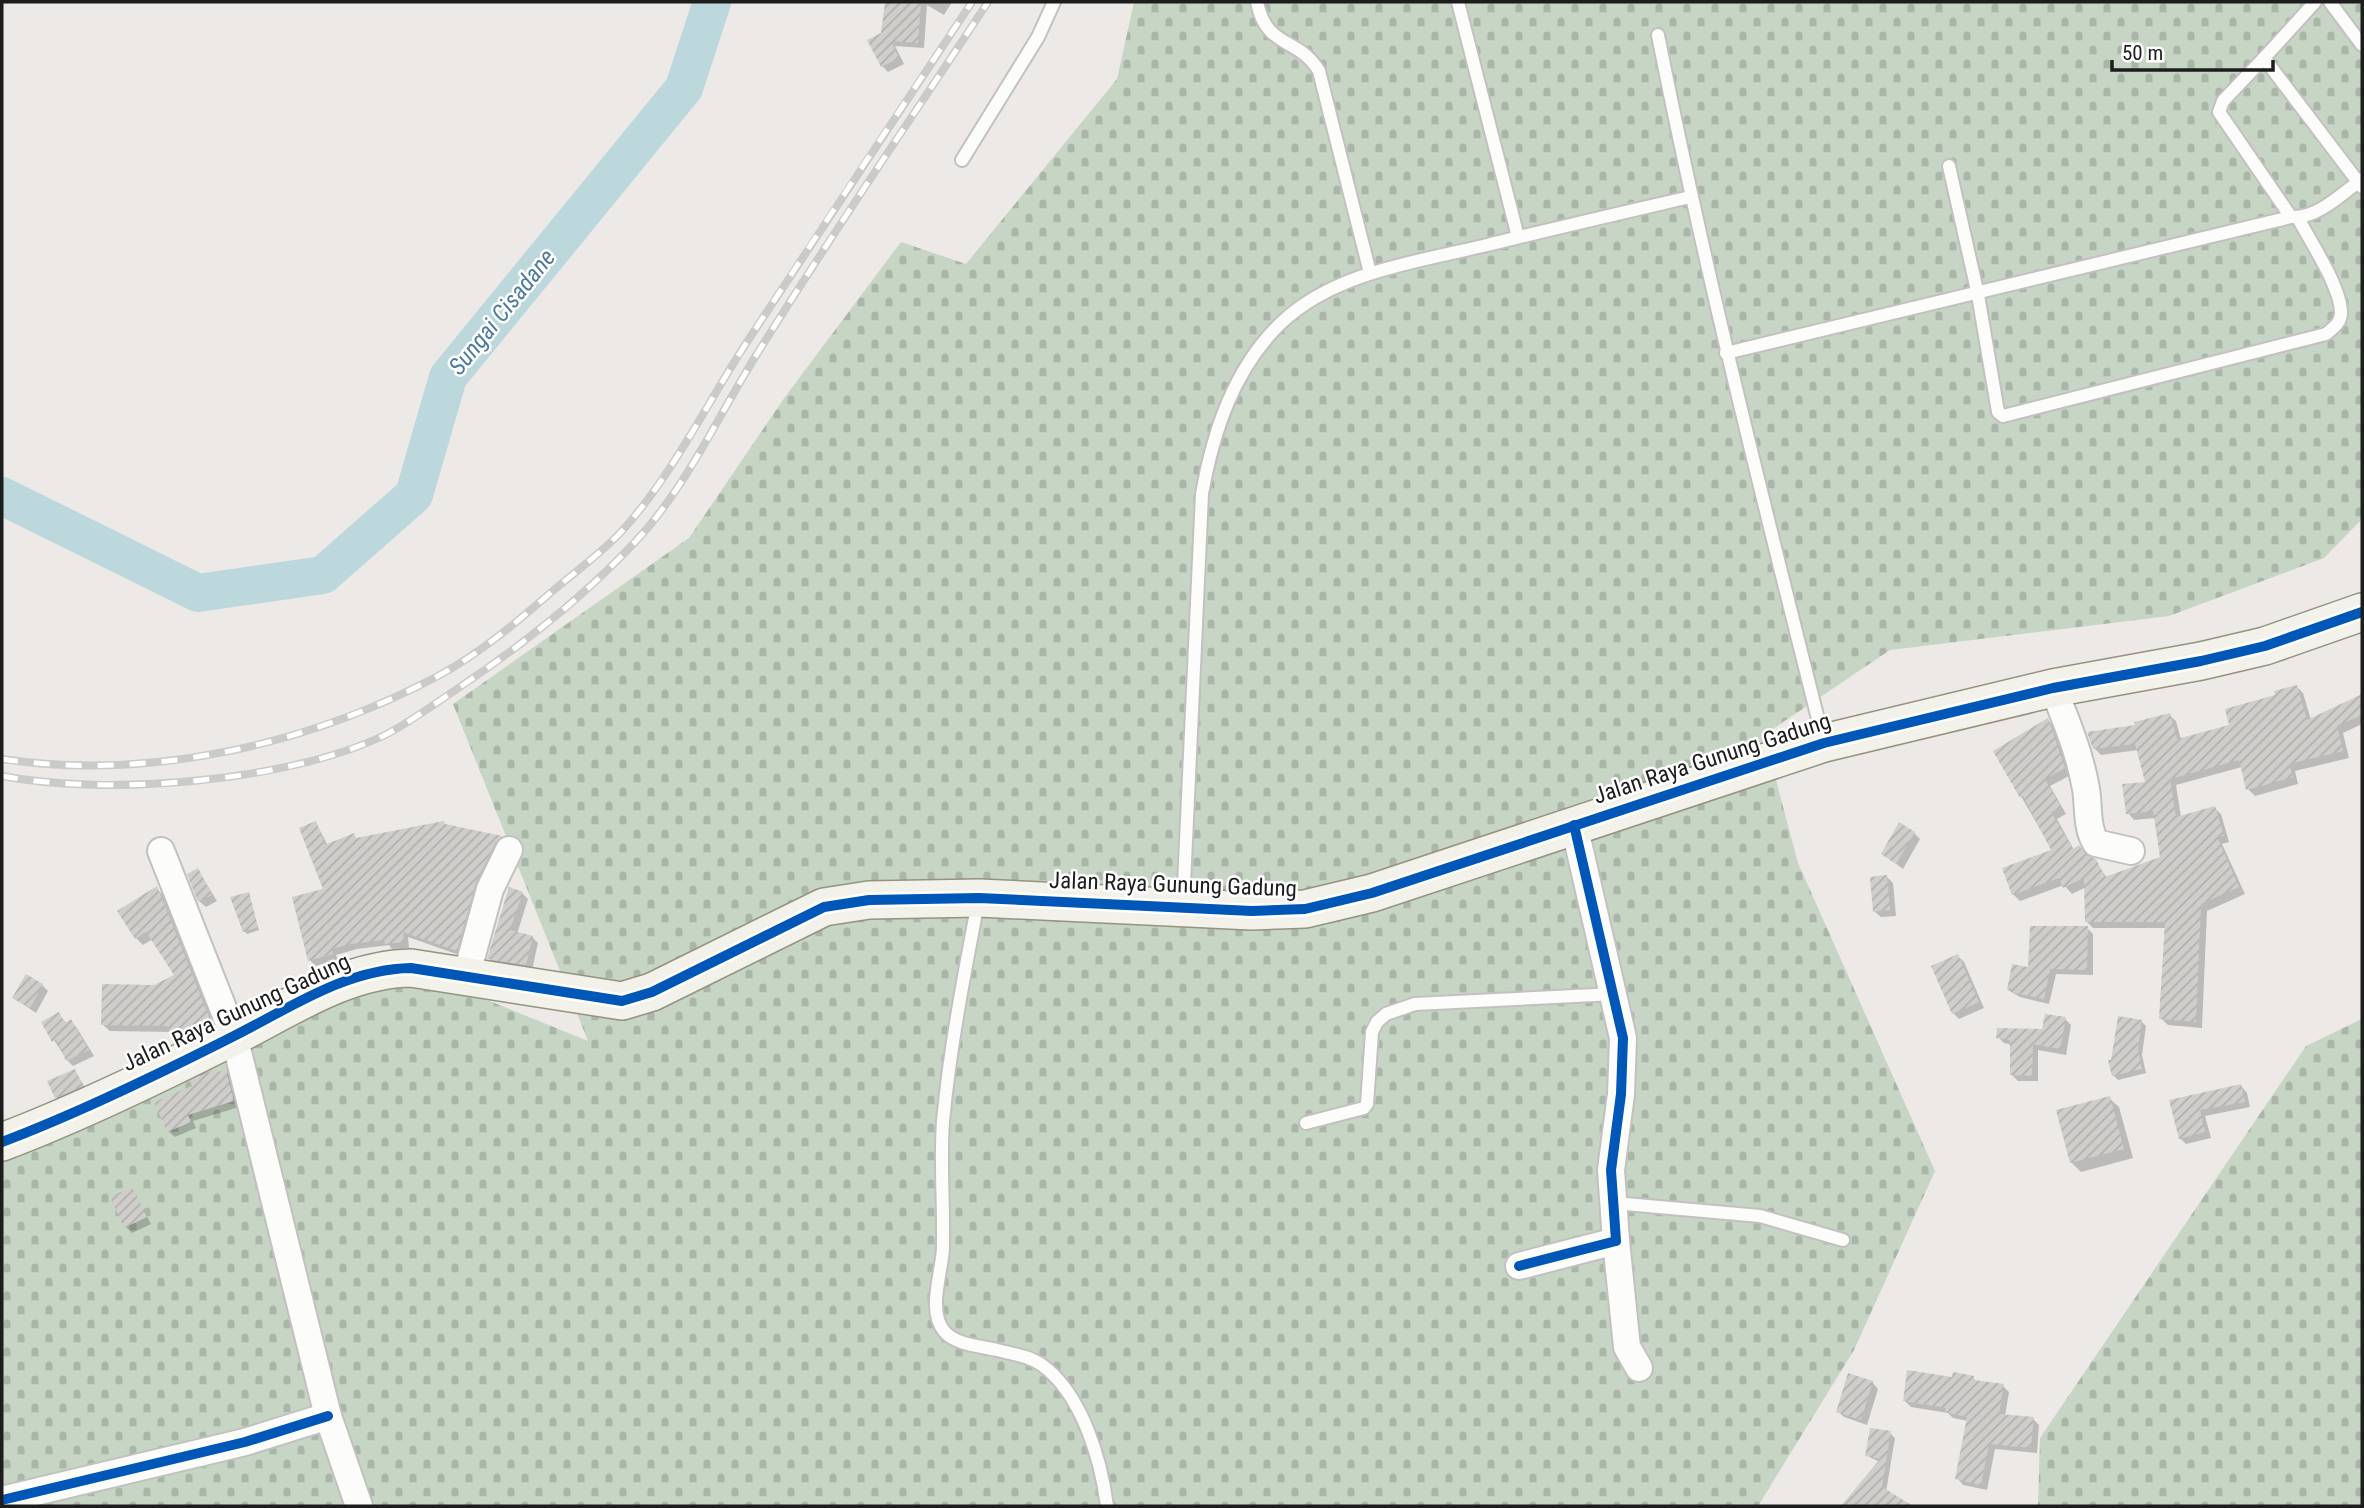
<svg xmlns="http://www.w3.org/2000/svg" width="2364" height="1508" font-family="'Roboto Condensed',sans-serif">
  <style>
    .cemetery { fill: url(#cemetery-stones) }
    .shadow { fill: #0003 }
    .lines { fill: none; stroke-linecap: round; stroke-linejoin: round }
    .river { stroke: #bcd8dd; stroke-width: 38 }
    .building { fill: url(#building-hatch) }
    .lane-casing { stroke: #c3c1c0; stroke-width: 16 }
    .street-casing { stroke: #c3c1c0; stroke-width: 30 }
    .secondary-casing { stroke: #949380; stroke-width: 40 }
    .lane { stroke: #fcfcfb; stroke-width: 12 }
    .street { stroke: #fcfcfb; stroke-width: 26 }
    .secondary { stroke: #f3f2ea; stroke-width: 37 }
    .rail-casing { stroke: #cacac9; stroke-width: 8 }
    .rail { stroke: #fff; stroke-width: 5; stroke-dasharray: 16; stroke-linecap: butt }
    .cycleway-casing { stroke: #fff; stroke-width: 15 }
    .cycleway { stroke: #0057b8; stroke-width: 10 }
    .labels { text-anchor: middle; stroke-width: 5; stroke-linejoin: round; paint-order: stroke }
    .street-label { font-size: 23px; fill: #1d1d1d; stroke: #fff }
    .water-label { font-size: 24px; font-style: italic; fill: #4d7b9f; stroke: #fff }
  </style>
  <defs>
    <pattern id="cemetery-stones" width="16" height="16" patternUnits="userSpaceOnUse" patternTransform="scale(1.75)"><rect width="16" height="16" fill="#c6d5c4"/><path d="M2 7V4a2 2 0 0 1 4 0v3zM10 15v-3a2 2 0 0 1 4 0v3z" fill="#aab6a8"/></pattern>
    <pattern id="building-hatch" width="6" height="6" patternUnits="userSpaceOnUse" patternTransform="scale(1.75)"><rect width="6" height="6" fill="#d0cecb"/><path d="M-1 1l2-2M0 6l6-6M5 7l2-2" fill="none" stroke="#b2b0ae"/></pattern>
  </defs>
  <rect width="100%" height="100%" fill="#ece9e6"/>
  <!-- cemetery -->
  <g class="cemetery">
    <polygon points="1134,2 2362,2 2362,519 2324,558 2169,616 1890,650 1764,735 1798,863 1935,1171 1854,1350 1758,1506 2,1506 2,1120 30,1126 413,970 588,1041 453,704 689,538 785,397 901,242 966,264 1117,79"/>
    <polygon points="2362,1019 2362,1506 2038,1506 2040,1438 2306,1046"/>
  </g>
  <!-- shadow -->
  <g class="shadow">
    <polygon points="887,2 952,2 944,15 927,5 924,48 895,46 904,64 888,72 882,66"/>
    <polygon points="2297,687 2303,693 2311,720 2362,698 2362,724 2343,733 2349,758 2295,771 2298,784 2255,796 2248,789 2242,767 2176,785 2181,817 2214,808 2221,814 2229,842 2222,844 2245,894 2207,911 2202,1028 2168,1025 2161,1018 2166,928 2093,928 2086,921 2086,887 2072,894 2064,885 2020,901 2013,894 2053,851 1995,752 2048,720 2054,727 2071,775 2050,786 2066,814 2057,819 2074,850 2079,847 2095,861 2107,878 2162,858 2155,818 2134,820 2128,813 2147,783 2138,750 2101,755 2094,748 2169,715 2176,721 2181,740 2231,726"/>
    <polygon points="316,823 328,846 353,835 357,839 447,826 502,838 507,843 462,956 408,937 409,948 392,949 389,945 357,949 336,955 338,960 315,966 310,960 325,890"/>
    <polygon points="1914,833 1920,839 1903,869 1883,854"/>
    <polygon points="198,870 217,901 206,907 199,901"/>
    <polygon points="1887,877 1893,883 1896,916 1881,917 1874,911"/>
    <polygon points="158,890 165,897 218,1029 184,1047 172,1032 110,1031 102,1024 176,976 153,939 143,945 136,938"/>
    <polygon points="522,893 528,899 517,934 532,937 538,943 532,970 495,964 489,958"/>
    <polygon points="248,894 259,930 247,934 244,931"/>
    <polygon points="2087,928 2093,934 2093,975 2056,974 2049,1004 2020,997 2008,990 2013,966 2029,969"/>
    <polygon points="1958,956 1964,962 1984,1008 1959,1019 1953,1013"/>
    <polygon points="42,985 48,991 36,1013 14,998"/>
    <polygon points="58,1014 67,1024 71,1022 77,1028 94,1056 73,1066 67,1060 54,1040"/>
    <polygon points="2065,1019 2071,1025 2066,1055 2038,1050 2038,1081 2018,1081 2012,1075 2012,1045 2004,1043 1998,1037 2044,1031"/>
    <polygon points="2141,1021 2146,1026 2142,1055 2146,1073 2118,1080 2113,1075"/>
    <polygon points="75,1071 88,1092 62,1103 56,1097"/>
    <polygon points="226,1072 232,1078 239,1107 193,1121 196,1128 175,1137 168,1131 215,1075"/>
    <polygon points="2241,1086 2247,1093 2250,1107 2205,1116 2211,1138 2186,1144 2180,1138 2171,1102"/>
    <polygon points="2109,1098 2119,1107 2133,1158 2081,1172 2071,1162"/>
    <polygon points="132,1189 151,1224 132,1233 126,1227"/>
    <polygon points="1973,1378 1977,1382 2003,1386 2009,1392 2005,1416 2033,1419 2039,1425 2037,1453 1995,1449 1987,1490 1963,1485 1957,1478 1968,1421 1953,1418 1948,1413 1911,1407 1905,1401 1953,1379"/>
    <polygon points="1872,1382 1878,1389 1867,1425 1844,1417 1838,1411"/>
    <polygon points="1890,1433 1895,1438 1886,1492 1910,1506 1843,1506 1880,1462 1867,1456"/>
  </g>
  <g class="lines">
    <!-- river -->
    <polyline class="river" points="2,496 198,593 323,575 414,495 448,377 684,88 712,2"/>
  </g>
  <!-- building -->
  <g class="building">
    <polygon points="885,2 921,2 918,43 891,41 899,58 881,67 867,40 881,33"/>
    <polygon points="2297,685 2307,720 2362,694 2362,715 2337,726 2343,751 2289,764 2293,777 2246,790 2239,760 2170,779 2176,817 2215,806 2224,836 2217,837 2239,887 2201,904 2196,1022 2159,1019 2165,922 2085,922 2084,878 2063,888 2059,878 2012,895 2002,868 2051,850 2023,796 2020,798 1993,751 2048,718 2065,768 2045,779 2061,807 2051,812 2073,849 2079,845 2086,855 2096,859 2105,877 2160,857 2153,811 2126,814 2122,784 2145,782 2135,744 2093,749 2087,732 2135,725 2134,722 2170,713 2177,739 2229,725 2225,709 2275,695 2274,691"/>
    <polygon points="316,821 325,845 354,833 356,838 444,821 445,824 502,836 495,843 476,882 457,951 403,932 404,942 385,944 384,940 350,944 332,949 333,954 308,961 292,897 323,889 299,828"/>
    <polygon points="1899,822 1915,832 1896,864 1881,854"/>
    <polygon points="198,868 212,895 198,902 187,874"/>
    <polygon points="1887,875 1890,910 1873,912 1870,877"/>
    <polygon points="157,886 211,1022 175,1041 167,1026 101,1025 102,984 154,985 174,975 146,932 135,939 117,911"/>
    <polygon points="509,887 523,892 510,930 533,936 526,965 487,959"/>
    <polygon points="249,892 258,927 243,932 230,897"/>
    <polygon points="2030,926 2088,926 2087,970 2050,969 2044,999 2011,992 2012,988 2007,990 2012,964 2028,967"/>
    <polygon points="1958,954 1979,1002 1952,1014 1931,966"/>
    <polygon points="26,974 43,984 30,1008 12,998"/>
    <polygon points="59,1012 65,1023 71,1019 89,1050 66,1061 56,1039 52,1042 41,1022"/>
    <polygon points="2045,1014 2066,1017 2060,1049 2033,1044 2032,1076 2010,1075 2010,1040 1996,1038 1997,1028 2042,1029"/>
    <polygon points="2118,1016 2142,1020 2138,1049 2142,1069 2112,1076 2108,1060 2111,1060"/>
    <polygon points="75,1069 83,1086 55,1098 47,1081"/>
    <polygon points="213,1070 214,1073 226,1070 234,1101 188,1115 191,1122 167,1132 154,1102 192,1086 190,1081"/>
    <polygon points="2241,1084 2245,1102 2200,1110 2205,1132 2179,1139 2169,1100"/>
    <polygon points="2110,1096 2124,1149 2070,1163 2056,1110"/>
    <polygon points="132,1187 147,1217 124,1228 110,1197"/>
    <polygon points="1907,1370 1952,1377 1953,1372 1974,1376 1974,1380 2004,1384 1999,1414 2034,1417 2031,1448 1989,1444 1981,1485 1955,1479 1967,1417 1945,1412 1946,1408 1903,1401"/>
    <polygon points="1848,1373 1873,1381 1861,1420 1836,1412"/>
    <polygon points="1870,1428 1891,1431 1882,1487 1913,1506 1841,1506 1880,1459 1865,1456"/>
  </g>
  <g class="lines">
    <!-- lane casing -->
    <g class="lane-casing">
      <g id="lane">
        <path d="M1257,2C1266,49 1299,37 1319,71L1370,273"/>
        <polyline points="1458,2 1518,237"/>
        <polyline points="2330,2 2362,45"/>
        <path d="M1658,35C1705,272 1764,505 1823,739"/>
        <polyline points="2264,58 2315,2"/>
        <polyline points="962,160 1038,37 1054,2"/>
        <path d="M1949,166L1978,295L1998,412L2003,416L2326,334C2333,328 2341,323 2341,313C2341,287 2310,241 2298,218"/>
        <polyline points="2291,217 2219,112 2223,101 2264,58 2362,187"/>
        <path d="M1726,353L2291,217C2317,219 2343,193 2362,179"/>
        <path d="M978,902C964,975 950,1047 943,1121C940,1164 944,1206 943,1248C942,1272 927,1311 944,1331C955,1345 981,1346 997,1350C1013,1354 1029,1356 1042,1365C1082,1394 1101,1460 1107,1506"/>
        <path d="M1183,906L1202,494C1213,432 1234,368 1281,323C1333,273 1415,262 1483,246C1551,229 1621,213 1690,197"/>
        <polyline points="1306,1123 1364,1108 1367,1104 1372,1032 1377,1022 1386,1014 1415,1004 1615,994"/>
        <polyline points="1614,1203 1760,1216 1843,1240"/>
      </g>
    </g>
    <!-- street casing -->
    <g class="street-casing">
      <g id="street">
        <path d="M2053,688C2066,720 2080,754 2086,789C2089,807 2086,827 2096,843L2131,851"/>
        <polyline points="161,851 234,1036 328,1416 359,1506"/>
        <polyline points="466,977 490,889 509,850"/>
        <polyline points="1616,1241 1627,1347 1639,1368"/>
        <polyline points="1519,1266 1616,1241 1611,1170 1621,1094 1623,1038 1574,825"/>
        <polyline points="2,1500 245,1442 328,1416"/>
      </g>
    </g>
    <!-- secondary casing -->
    <g class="secondary-casing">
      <path id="secondary" d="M2,1142C79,1113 161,1073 234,1036C290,1008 346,969 411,968L622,1001L652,992L824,907L869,900L979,898L1252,911L1305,909L1372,893L1824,743L2053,688L2201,661L2265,646L2362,612"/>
    </g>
    <!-- lane -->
    <use href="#lane" class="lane"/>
    <!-- street -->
    <use href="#street" class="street"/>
    <!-- secondary -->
    <use href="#secondary" class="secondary"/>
    <!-- rail casing -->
    <g class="rail-casing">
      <g id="rail">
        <path d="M2,759C148,781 308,745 438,676C481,653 518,621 555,589C580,568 608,548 629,523C675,469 707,404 745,345C820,230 896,116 972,2"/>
        <path d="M2,776C108,796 285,782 383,736C409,723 433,705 457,689C521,646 583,598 635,542C686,488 718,416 757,354C831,235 911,119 988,2"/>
      </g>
    </g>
    <!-- rail -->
    <use href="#rail" class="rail"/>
    <!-- cycleway casing -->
    <g class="cycleway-casing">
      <g id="cycleway">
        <path d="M2,1142C79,1113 161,1073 234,1036C290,1008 346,969 411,968L622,1001L652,992L824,907L869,900L979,898L1252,911L1305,909L1372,893L1824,743L2053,688L2201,661L2265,646L2362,612"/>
        <polyline points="1519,1266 1616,1241 1611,1170 1621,1094 1623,1038 1574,825"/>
        <polyline points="2,1500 245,1442 328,1416"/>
      </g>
    </g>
    <!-- cycleway -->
    <use href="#cycleway" class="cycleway"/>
  </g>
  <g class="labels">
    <!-- street labels -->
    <g class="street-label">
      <text transform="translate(1712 758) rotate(-18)" y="8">Jalan Raya Gunung Gadung</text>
      <text transform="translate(1173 884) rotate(2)" y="8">Jalan Raya Gunung Gadung</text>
      <text transform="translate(236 1012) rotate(-25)" y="8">Jalan Raya Gunung Gadung</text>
    </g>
    <!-- water labels -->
    <g class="water-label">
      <text transform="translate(502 312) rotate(-51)" y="8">Sungai Cisadane</text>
    </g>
  </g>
  <!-- border -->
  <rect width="2364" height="1508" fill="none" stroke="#1d1d1d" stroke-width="7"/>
  <!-- scale -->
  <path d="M2112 60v10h161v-10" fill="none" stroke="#1d1d1d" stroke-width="3.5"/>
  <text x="2122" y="60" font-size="21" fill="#1d1d1d" stroke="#ffffff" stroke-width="5" paint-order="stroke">50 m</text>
</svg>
